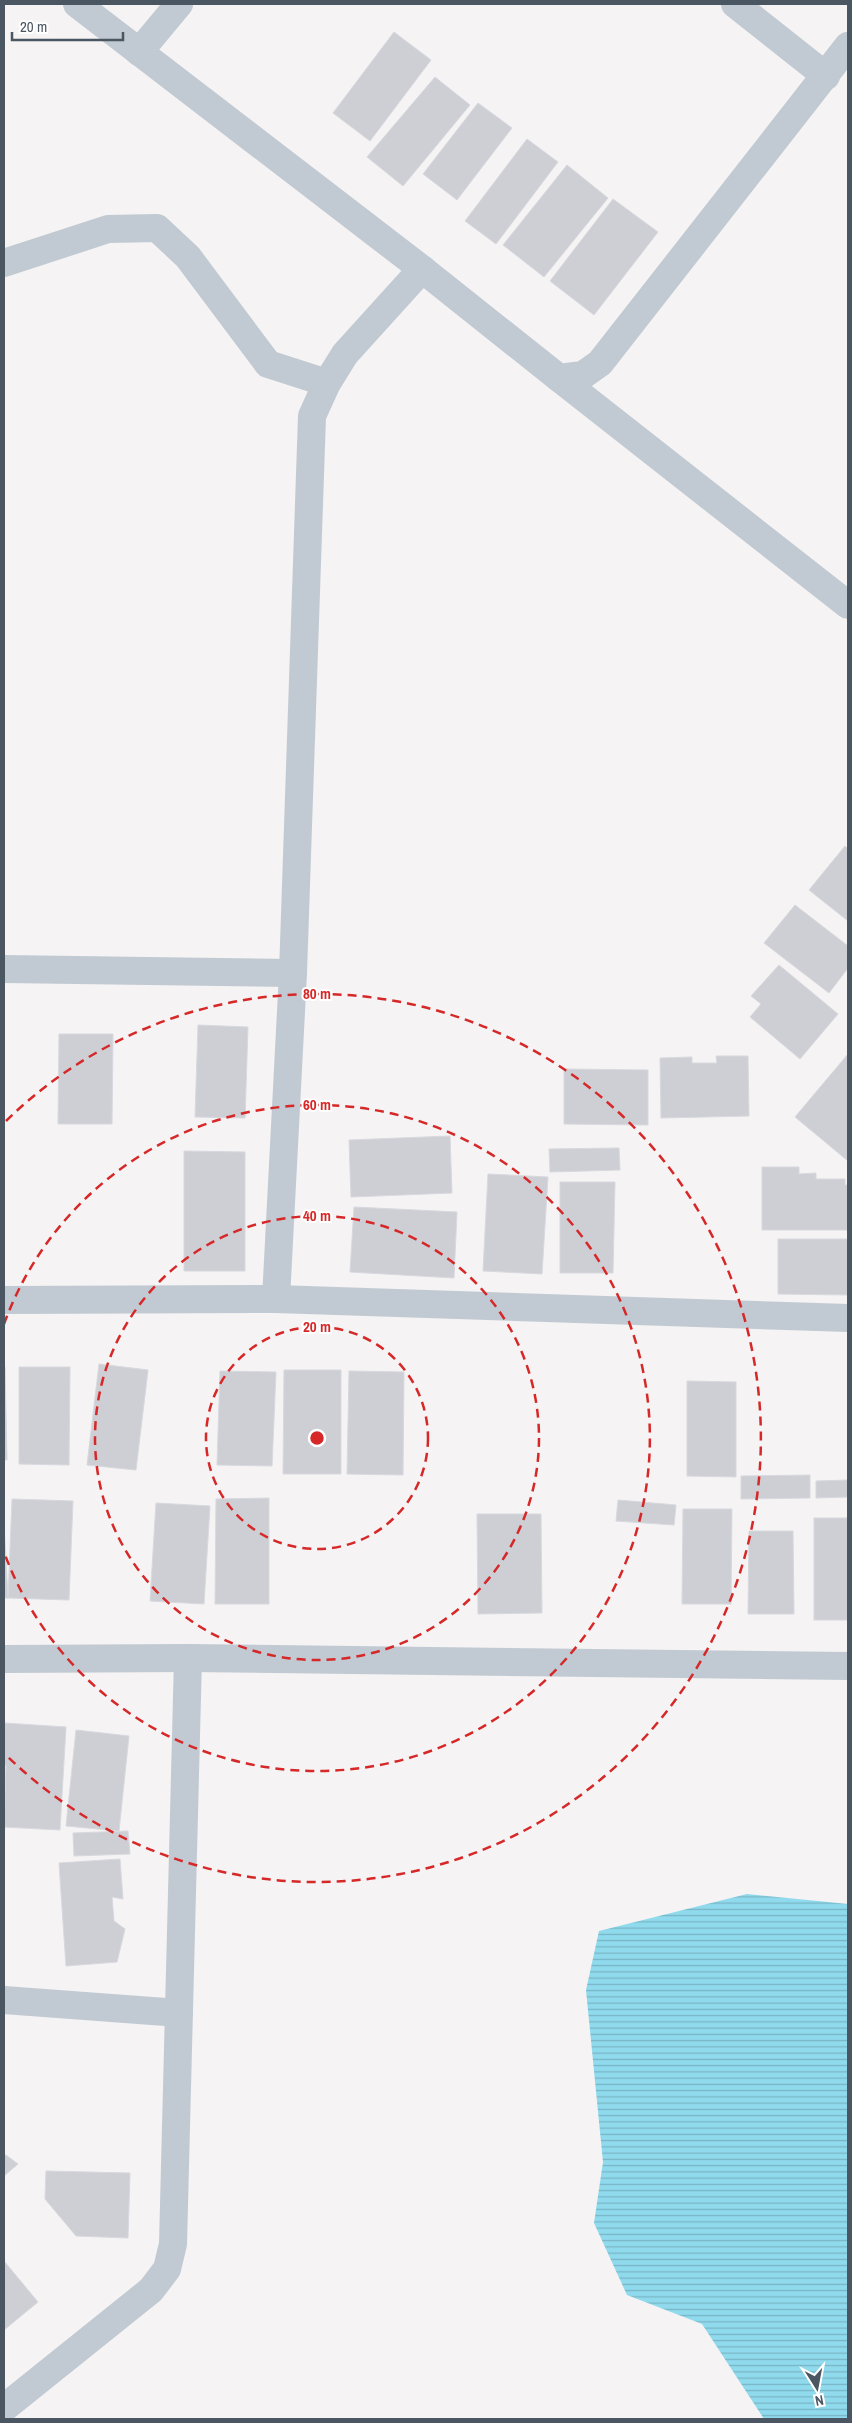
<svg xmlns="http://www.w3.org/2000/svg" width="852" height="2423" font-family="'Archivo Narrow',sans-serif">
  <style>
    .water { fill: url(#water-rules) }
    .building { fill: #cdcfd5; stroke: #d7d9de }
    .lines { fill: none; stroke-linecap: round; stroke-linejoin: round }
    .minor { stroke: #c1cad2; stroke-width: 28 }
    .ring { fill: none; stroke: #d62828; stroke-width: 2.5; stroke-dasharray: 9 6 }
    .centre { fill: #d62828; stroke: #fff; stroke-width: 2.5 }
    .ring-label { font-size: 15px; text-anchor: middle; font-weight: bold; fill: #d62828; stroke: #fff; stroke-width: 4; stroke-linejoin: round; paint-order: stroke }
  </style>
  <defs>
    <pattern id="water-rules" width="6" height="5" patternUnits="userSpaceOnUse" patternTransform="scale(1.25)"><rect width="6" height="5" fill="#90daee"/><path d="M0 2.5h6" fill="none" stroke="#78b4c4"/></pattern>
  </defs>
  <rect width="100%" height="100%" fill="#f5f3f3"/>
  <!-- water -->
  <polygon class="water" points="747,1894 848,1904 848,2419 764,2419 702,2324 627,2295 594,2223 603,2162 586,1990 599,1931"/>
  <!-- building -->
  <g class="building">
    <polygon points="394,32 431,60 370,141 333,113"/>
    <polygon points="435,77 470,105 403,186 367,157"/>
    <polygon points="478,103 512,128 457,200 423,174"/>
    <polygon points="527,139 558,162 496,244 465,221"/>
    <polygon points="567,165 608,198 544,277 503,245"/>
    <polygon points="613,199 658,232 594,315 550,281"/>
    <polygon points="845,846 848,849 848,921 809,890"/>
    <polygon points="795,905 848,946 848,968 829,993 764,943"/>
    <polygon points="779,965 838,1014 800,1059 750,1017 761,1004 751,996"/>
    <polygon points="198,1025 248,1027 245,1118 195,1117"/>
    <polygon points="59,1034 113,1034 112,1124 58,1124"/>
    <polygon points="848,1054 848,1161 795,1117"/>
    <polygon points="716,1056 748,1056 749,1116 661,1118 660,1058 692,1057 692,1063 717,1063"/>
    <polygon points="564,1069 648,1070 648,1125 564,1124"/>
    <polygon points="450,1136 452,1193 351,1197 349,1140"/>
    <polygon points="619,1148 620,1170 550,1172 549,1149"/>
    <polygon points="184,1151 245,1152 245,1271 184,1271"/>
    <polygon points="762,1167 799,1167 799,1174 816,1173 816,1179 845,1179 845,1185 848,1185 848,1230 762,1230"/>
    <polygon points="488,1174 548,1177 542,1274 483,1271"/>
    <polygon points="560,1182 615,1182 613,1273 560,1273"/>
    <polygon points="354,1207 457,1212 454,1278 350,1272"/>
    <polygon points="778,1239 848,1239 848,1295 778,1294"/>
    <polygon points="99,1364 148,1370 136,1470 87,1465"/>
    <polygon points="4,1367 5,1367 7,1460 4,1460"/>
    <polygon points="19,1367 70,1367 69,1465 19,1464"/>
    <polygon points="284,1370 341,1370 341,1474 283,1474"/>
    <polygon points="220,1371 276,1372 272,1466 217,1465"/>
    <polygon points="349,1371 404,1372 403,1475 347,1474"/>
    <polygon points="687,1381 736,1382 736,1477 687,1476"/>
    <polygon points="810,1475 810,1498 741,1499 741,1476"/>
    <polygon points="848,1480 848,1497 816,1498 816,1481"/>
    <polygon points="269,1498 269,1604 215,1604 216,1499"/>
    <polygon points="12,1499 73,1501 69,1600 8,1598"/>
    <polygon points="618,1500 676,1505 674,1525 616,1521"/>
    <polygon points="156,1503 210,1506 204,1604 150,1601"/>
    <polygon points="683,1509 732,1509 731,1604 682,1604"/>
    <polygon points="477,1514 541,1514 542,1613 478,1614"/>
    <rect x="814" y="1518" width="34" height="102"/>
    <polygon points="4,1525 8,1598 4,1598"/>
    <polygon points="749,1531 793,1531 794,1614 748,1614"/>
    <polygon points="4,1723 66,1727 60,1830 4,1827 6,1765 4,1765"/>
    <polygon points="76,1730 129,1736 119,1831 66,1826"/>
    <polygon points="128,1831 130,1854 74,1856 73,1833"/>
    <polygon points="120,1859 123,1899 112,1897 114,1921 125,1929 117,1962 66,1966 59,1863"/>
    <polygon points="6,2155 18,2164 4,2176 4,2156"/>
    <polygon points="46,2171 130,2173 128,2238 76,2236 45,2199"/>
    <polygon points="4,2261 38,2302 4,2330"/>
  </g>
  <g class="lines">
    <!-- minor -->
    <g class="minor">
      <polyline points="77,4 422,269 559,378 583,375 600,363 848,46"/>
      <polyline points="735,4 826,76"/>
      <polyline points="139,52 179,4"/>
      <polyline points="4,263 108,229 157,228 188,257 268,364 327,383"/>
      <polyline points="559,378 848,605"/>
      <polyline points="4,969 293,973"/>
      <polyline points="276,1299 293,973 312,416 327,383 345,354 422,269"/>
      <polyline points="4,1300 276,1299 848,1318"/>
      <polyline points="4,1659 188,1658 848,1666"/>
      <polyline points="4,2000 179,2013"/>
      <polyline points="4,2408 151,2290 167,2269 173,2244 188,1658"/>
    </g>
  </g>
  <!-- distance rings -->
  <g class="ring">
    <circle cx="317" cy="1438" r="111"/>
    <circle cx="317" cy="1438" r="222"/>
    <path d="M4 1324A333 333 0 1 1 4 1552"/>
    <path d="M6 1121A444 444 0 1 1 6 1755"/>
  </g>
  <circle cx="317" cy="1438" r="8" class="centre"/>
  <g class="ring-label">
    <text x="317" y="999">80 m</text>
    <text x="317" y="1110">60 m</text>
    <text x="317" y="1221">40 m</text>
    <text x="317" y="1332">20 m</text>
  </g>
  <!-- border -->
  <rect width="852" height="2423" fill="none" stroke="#4a5661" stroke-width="10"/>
  <!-- north arrow -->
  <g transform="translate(817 2388) rotate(169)" stroke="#ffffff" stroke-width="4" paint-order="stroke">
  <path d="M0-4L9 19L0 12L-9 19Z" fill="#4a5661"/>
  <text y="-8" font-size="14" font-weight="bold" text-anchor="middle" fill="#4a5661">N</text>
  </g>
  <!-- scale -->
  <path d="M12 32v8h111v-8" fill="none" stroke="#4a5661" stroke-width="2.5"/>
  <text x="20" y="32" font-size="15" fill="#4a5661" stroke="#ffffff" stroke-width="4" paint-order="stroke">20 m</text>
</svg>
